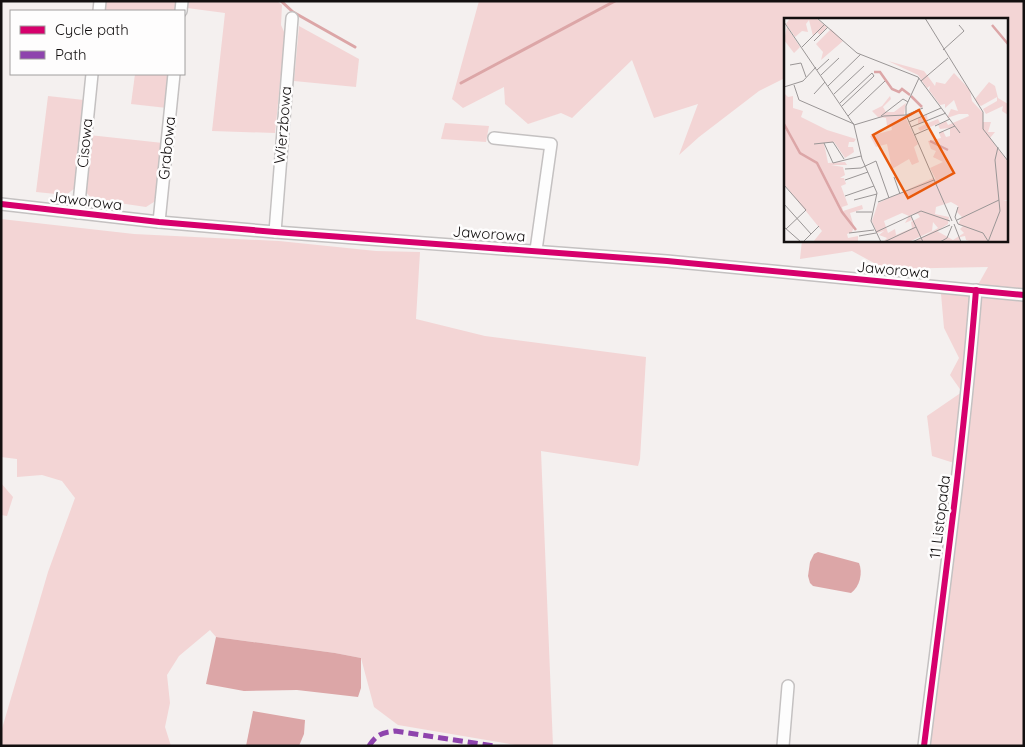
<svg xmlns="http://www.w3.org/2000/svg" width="1025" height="747" font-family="Quicksand,sans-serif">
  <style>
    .green { fill: #f3d5d5 }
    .water { fill: #dca6a7 }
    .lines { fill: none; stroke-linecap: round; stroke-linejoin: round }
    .stream { stroke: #dca6a7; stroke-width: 3 }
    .minor-casing { stroke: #c4c1c1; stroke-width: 14 }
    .minor { stroke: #fdfdfd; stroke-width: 11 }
    .quiet { stroke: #8e44ad; stroke-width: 5; stroke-dasharray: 10 5; stroke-linecap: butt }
    .cycleway-casing { stroke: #fefdfd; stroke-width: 9 }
    .cycleway { stroke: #d6006c; stroke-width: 6 }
    .labels { text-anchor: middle; stroke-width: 5; stroke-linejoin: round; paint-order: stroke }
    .street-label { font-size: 15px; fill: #131010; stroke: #fefdfd }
    .inset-river { fill: none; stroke: #dca6a7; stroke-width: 2.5 }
    .inset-road { fill: none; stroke: #9a9696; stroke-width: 1 }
    .view { fill: #e8590c; fill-opacity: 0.15; stroke: #e8590c; stroke-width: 2.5 }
    .inset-edge { fill: none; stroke: #131010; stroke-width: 2.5 }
  </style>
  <rect width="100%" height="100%" fill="#f4f0ef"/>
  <!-- green -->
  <g class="green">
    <polygon points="104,1 178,1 177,11 103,11"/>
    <polygon points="188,1 277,1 282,5 281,25 285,34 275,133 212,131 225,13 187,8"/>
    <polygon points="479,1 1024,1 1024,746 928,746 952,568 944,500 954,463 932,456 927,416 962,392 950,375 959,358 944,328 941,294 979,283 988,267 885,269 852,251 800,259 802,240 1006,240 1006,19 785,19 785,78 759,91 699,137 679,155 698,104 654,118 632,60 572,118 561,113 528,124 505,104 504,87 463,108 452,99"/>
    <polygon points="299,26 359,59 356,87 294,81"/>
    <polygon points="135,74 171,74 167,108 131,104"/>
    <polygon points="48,96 84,100 75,188 66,195 36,192"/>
    <polygon points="445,123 489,126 486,142 441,139"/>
    <polygon points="89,135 163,143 157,200 146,207 92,199 85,191"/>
    <polygon points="1,219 134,234 279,241 376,251 420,252 416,319 485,336 646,357 640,459 638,466 541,451 553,746 522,746 398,725 374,707 361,658 335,653 216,637 210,630 179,656 167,675 170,703 165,727 171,746 1,746 1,732 48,572 75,498 62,481 42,475 17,477 17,459 1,457"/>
    <polygon points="1,483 13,497 7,516 1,515"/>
  </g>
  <!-- water -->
  <g class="water">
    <path d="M818,552L859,563C863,572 860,587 851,593L813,586L810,583L808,576L810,562L814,554Z"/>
    <polygon points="216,637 335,653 361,658 361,688 358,697 297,690 244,691 206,684"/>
    <polygon points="253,711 305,720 304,734 299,746 246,746"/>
  </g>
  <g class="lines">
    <!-- stream -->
    <g class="stream">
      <polyline points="281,1 293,12 355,47"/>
      <polyline points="461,83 615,1"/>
    </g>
    <!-- minor casing -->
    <g class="minor-casing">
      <g id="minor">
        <polyline points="99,11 100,1"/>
        <polyline points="181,11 182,1"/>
        <polyline points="494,138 551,144 536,250"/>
        <polyline points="1,204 159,222 275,232 667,261 1024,295"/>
        <polyline points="78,213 92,74"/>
        <polyline points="159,222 174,74"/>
        <polyline points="275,232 292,18"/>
        <polyline points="783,746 788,686"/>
        <path d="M924,746C943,594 964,442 976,290"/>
      </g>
    </g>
    <!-- minor -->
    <use href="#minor" class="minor"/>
    <!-- quiet -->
    <path class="quiet" d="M369,746C377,734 381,733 395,731L495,746"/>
    <!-- cycleway casing -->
    <g class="cycleway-casing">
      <g id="cycleway">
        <polyline points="1,204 159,222 275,232 667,261 1024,295"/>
        <path d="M924,746C943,594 964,442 976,290"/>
      </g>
    </g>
    <!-- cycleway -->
    <use href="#cycleway" class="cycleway"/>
  </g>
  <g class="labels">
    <!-- street labels -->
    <g class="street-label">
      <text transform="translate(283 125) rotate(-85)" y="5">Wierzbowa</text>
      <text transform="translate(85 143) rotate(-84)" y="5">Cisowa</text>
      <text transform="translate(167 148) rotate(-84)" y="5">Grabowa</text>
      <text transform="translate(86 201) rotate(7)" y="5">Jaworowa</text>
      <text transform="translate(489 234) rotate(4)" y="5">Jaworowa</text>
      <text transform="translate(893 270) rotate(5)" y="5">Jaworowa</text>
      <text transform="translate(940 517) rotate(-83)" y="5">11 Listopada</text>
    </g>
  </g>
  <!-- overview -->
  <g transform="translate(784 18)">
    <rect width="224" height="224" fill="#f4f0ef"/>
    <path d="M6,0H32L43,9L36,17L33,14L29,18L25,2L22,6L24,14L18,13L11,19L2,6ZM3,9L16,29L10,35L0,22ZM47,11L59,23L37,42L39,34L32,26ZM104,43L140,53L151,68L152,64L161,66L170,55L186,72L188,83L199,95V104H207L204,114H211L206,120L224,144V182H219L224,183V224H188L182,222L181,218L176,219V224H130L154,210L149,204L148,213L125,224H99L103,220L95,217L100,213L93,215L88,203L94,185L149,160L152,162L146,150L159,144L149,139L152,133L147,131L144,123L157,120L155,115L159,113L162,119L166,118V110L156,111L154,107L162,103L164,107L185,98L184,96H175L163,100L167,91L174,93L170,82L161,90V86L156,87L145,72L146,68L143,70L134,57ZM167,184L174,188L173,194L178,199L174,206L179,208L176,211L180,215L169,222L153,213L164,206L165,199L151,196L152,189ZM118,195L125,198L121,205L128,202L126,197L134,196L136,199L127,204L128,210L112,217L111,211L104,215L100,203ZM205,64L211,68L214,80L224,86V97L218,93L219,88L202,96L199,91L213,83V79L197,88L193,85L191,81ZM0,75L4,79L9,78V90L19,93L17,99L43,112L72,121L70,124H65L64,129H69L70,134L61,140L50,124L40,125L44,145L61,144L63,147H47L59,149L61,157L56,160H60L62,166L57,168L64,187L58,189L59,193L78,187L79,191L66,195L70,209L68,214L63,216L64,220L74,218V224H29L38,213L0,166ZM106,78L107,81L99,89L102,94H110L122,85L120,96L134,126L130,129L135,144L128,147L125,141L108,151L103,126L92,129L86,118L108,112L107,107L103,108L102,100L94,99L88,93L98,88ZM143,97L144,105L154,101L156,105L136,113L134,110L142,106L141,103L134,106V100Z" fill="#f3d5d5" fill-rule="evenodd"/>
    <path class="inset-river" d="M208,7L224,26M90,54H96L108,71L115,74L118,71L126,77M127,78L138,89M0,106L16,135L33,145L58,194L72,212M146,123L164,132"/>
    <path class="inset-road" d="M33,0L73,35L134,59L176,115M141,0L199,94V111L224,143M0,4L70,107L78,141L93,175L87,203L97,224M30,23L44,9M18,29L40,7M159,32L180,13L175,7M6,47L17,45L22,59M33,52L45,41M37,57L55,40M135,60L122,88V97L168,203M137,63L164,40M10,67L15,82L70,106M44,68L77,36M0,69L19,63L32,49M30,76L41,64M50,76L80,48M56,85L88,55M58,88L90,58L88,55M64,98L101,63M97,98L119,81L124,84M125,104L157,90M70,107L100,98L122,97L139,90M151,108L166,101M127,109L162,95M155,115L171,108M130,117L144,111M40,125L49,145L77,138M30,126L49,124L60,141M61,151L77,150L92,143L105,180M110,159L116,176M61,162L84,154M0,167L22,192L2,211M61,178L90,168M70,182L93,176M94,184L150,162M0,186L27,216M174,189L171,199L174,206L199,215L204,223M72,194H88M127,198L139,224M173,202L215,182M170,206L177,224M0,209L17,224M92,214L137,193L166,203M65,215L90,212M75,218L92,215M19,224L35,208M100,224L132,209M128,224L166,207M156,224L163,220L168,208M204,224L216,193L211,142L214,129"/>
    <path class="view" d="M135,92L170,155L124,180L89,117Z"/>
    <rect width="224" height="224" class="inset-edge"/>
  </g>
  <!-- border -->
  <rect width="1025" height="747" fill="none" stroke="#131010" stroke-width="5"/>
  <!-- legend -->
  <rect x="10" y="10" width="175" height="65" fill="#fefdfd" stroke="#a09e9e"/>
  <rect x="20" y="26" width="25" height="8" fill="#d6006c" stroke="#a09e9e"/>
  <text x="55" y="35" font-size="15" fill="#131010">Cycle path</text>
  <rect x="20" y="51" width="25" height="8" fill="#8e44ad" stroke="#a09e9e"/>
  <text x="55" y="60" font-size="15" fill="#131010">Path</text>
</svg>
